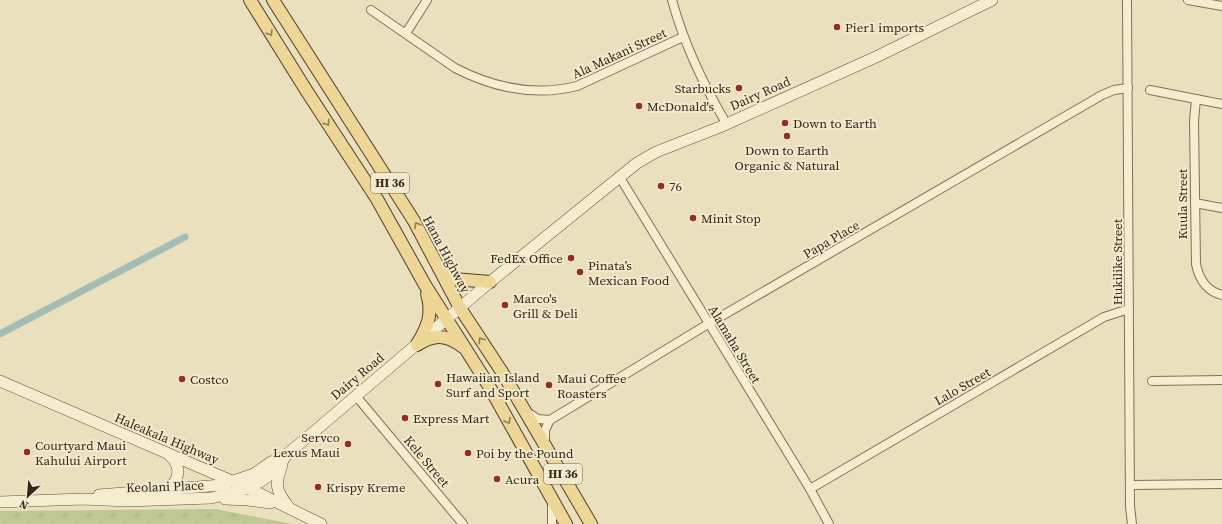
<svg xmlns="http://www.w3.org/2000/svg" width="1222" height="524" font-family="'Source Serif 4',serif">
  <style>
    .grass { fill: url(#grass-tufts) }
    .lines { fill: none; stroke-linecap: round; stroke-linejoin: round }
    .canal { stroke: #a1bdb6; stroke-width: 7 }
    .street-casing { stroke: #827058; stroke-width: 10 }
    .secondary-casing { stroke: #64513b; stroke-width: 12 }
    .primary-casing { stroke: #503e2c; stroke-width: 14 }
    .street { stroke: #f6edd1; stroke-width: 8 }
    .secondary { stroke: #f6edd1; stroke-width: 11 }
    .primary { stroke: #eed697; stroke-width: 12 }
    .oneway { stroke: #907f5a }
    .poi-dot { fill: #8e2f2b; stroke: #f3eacd; stroke-width: 1.5 }
    .labels { text-anchor: middle; stroke-width: 4; stroke-linejoin: round; paint-order: stroke }
    .shield { fill: #f3eacd; stroke: #6c6251; stroke-width: 1 }
    .shield-label { font-size: 12px; font-weight: bold; fill: #32281c }
    .poi-label { font-size: 13px; fill: #32281c; stroke: #f3eacd; text-anchor: start }
    .street-label { font-size: 13px; fill: #32281c; stroke: #f3eacd }
  </style>
  <defs>
    <pattern id="grass-tufts" width="24" height="20" patternUnits="userSpaceOnUse"><rect width="24" height="20" fill="#bfc893"/><path d="M3 7l-1-3M5 7V3M7 7l1-3M15 17l-1-3M17 17v-4M19 17l1-3" fill="none" stroke="#a5ac7e"/></pattern>
  </defs>
  <rect width="100%" height="100%" fill="#ebe0be"/>
  <!-- grass -->
  <polygon class="grass" points="216,509 292,524 0,524 0,511"/>
  <g class="lines">
    <!-- canal -->
    <polyline class="canal" points="0,334 185,237"/>
    <!-- street casing -->
    <g class="street-casing">
      <g id="street">
        <path d="M672,0C684,44 703,84 726,123"/>
        <polyline points="1127,0 1130,506 1132,524"/>
        <polyline points="1188,0 1222,6"/>
        <path d="M371,10L455,68C494,88 534,97 577,86L683,37"/>
        <polyline points="406,33 427,0"/>
        <polyline points="1150,90 1222,104"/>
        <path d="M1196,99L1194,121L1196,264C1199,279 1206,291 1222,295"/>
        <polyline points="619,176 810,489 829,524"/>
        <polyline points="1195,203 1222,208"/>
        <polyline points="1152,381 1222,380"/>
        <polyline points="356,396 463,524"/>
        <polyline points="527,412 538,419 550,420 708,324 1102,95 1114,90 1128,88"/>
        <polyline points="545,443 545,430 550,420"/>
        <polyline points="1131,485 1222,484"/>
        <polyline points="810,489 1104,317 1129,309"/>
        <polyline points="552,504 552,524"/>
      </g>
    </g>
    <!-- secondary casing -->
    <g class="secondary-casing">
      <g id="secondary">
        <polyline points="0,381 248,488 321,524"/>
        <path d="M282,465C275,484 275,490 288,506"/>
        <path d="M165,490C180,483 182,466 170,456"/>
        <polyline points="99,495 222,485 254,474 271,462 286,456"/>
        <polyline points="225,499 248,500 270,503"/>
        <polyline points="0,502 83,499 127,501 211,498 240,491 260,482 278,469 286,455 316,430 490,282 637,163 656,152 720,127 876,57 992,0"/>
      </g>
    </g>
    <!-- primary casing -->
    <g class="primary-casing">
      <g id="primary">
        <polyline points="250,0 306,90 377,199 425,285 489,386 566,524"/>
        <polyline points="273,0 414,221 460,308 502,372 591,524"/>
        <polyline points="443,268 454,279 490,282"/>
        <path d="M417,344C428,327 433,313 427,294"/>
        <path d="M417,345C434,334 446,334 463,347"/>
      </g>
    </g>
    <!-- street -->
    <use href="#street" class="street"/>
    <!-- secondary -->
    <use href="#secondary" class="secondary"/>
    <!-- primary -->
    <use href="#primary" class="primary"/>
  </g>
  <!-- one-way arrows -->
  <defs><path id="oneway-chevron" d="M-2-3.5L2.5 0L-2 3.5" fill="none" stroke-width="1.6" stroke-linecap="round" stroke-linejoin="round"/></defs>
  <g class="oneway">
    <use href="#oneway-chevron" transform="translate(270 33) rotate(58)"/>
    <use href="#oneway-chevron" transform="translate(327 123) rotate(57)"/>
    <use href="#oneway-chevron" transform="translate(417 225) rotate(-120)"/>
    <use href="#oneway-chevron" transform="translate(481 340) rotate(-124)"/>
    <use href="#oneway-chevron" transform="translate(508 421) rotate(61)"/>
  </g>
  <!-- markers -->
  <g class="poi-dot">
    <circle cx="837" cy="27" r="4"/>
    <circle cx="739" cy="88" r="4"/>
    <circle cx="639" cy="106" r="4"/>
    <circle cx="785" cy="123" r="4"/>
    <circle cx="787" cy="136" r="4"/>
    <circle cx="661" cy="186" r="4"/>
    <circle cx="693" cy="218" r="4"/>
    <circle cx="571" cy="258" r="4"/>
    <circle cx="580" cy="272" r="4"/>
    <circle cx="505" cy="305" r="4"/>
    <circle cx="182" cy="379" r="4"/>
    <circle cx="438" cy="384" r="4"/>
    <circle cx="549" cy="385" r="4"/>
    <circle cx="405" cy="418" r="4"/>
    <circle cx="348" cy="444" r="4"/>
    <circle cx="27" cy="452" r="4"/>
    <circle cx="468" cy="453" r="4"/>
    <circle cx="497" cy="479" r="4"/>
    <circle cx="318" cy="487" r="4"/>
  </g>
  <g class="labels">
    <!-- shield labels -->
    <g class="shield">
      <rect x="371" y="173" width="38" height="20" rx="3"/>
      <rect x="544" y="464" width="38" height="20" rx="3"/>
    </g>
    <g class="shield-label">
      <text x="390" y="187">HI 36</text>
      <text x="563" y="478">HI 36</text>
    </g>
    <!-- poi labels -->
    <g class="poi-label">
      <text x="845" y="32">Pier1 imports</text>
      <text x="731" y="93" text-anchor="end">Starbucks</text>
      <text x="647" y="111">McDonald's</text>
      <text x="793" y="128">Down to Earth</text>
      <text x="787" y="155" text-anchor="middle">Down to Earth<tspan x="787" dy="15">Organic &amp; Natural</tspan></text>
      <text x="669" y="191">76</text>
      <text x="701" y="223">Minit Stop</text>
      <text x="563" y="263" text-anchor="end">FedEx Office</text>
      <text x="588" y="270">Pinata’s<tspan x="588" dy="15">Mexican Food</tspan></text>
      <text x="513" y="303">Marco's<tspan x="513" dy="15">Grill &amp; Deli</tspan></text>
      <text x="446" y="382">Hawaiian Island<tspan x="446" dy="15">Surf and Sport</tspan></text>
      <text x="557" y="383">Maui Coffee<tspan x="557" dy="15">Roasters</tspan></text>
      <text x="190" y="384">Costco</text>
      <text x="413" y="423">Express Mart</text>
      <text x="340" y="442" text-anchor="end">Servco<tspan x="340" dy="15">Lexus Maui</tspan></text>
      <text x="35" y="450">Courtyard Maui<tspan x="35" dy="15">Kahului Airport</tspan></text>
      <text x="476" y="458">Poi by the Pound</text>
      <text x="505" y="484">Acura</text>
      <text x="326" y="492">Krispy Kreme</text>
    </g>
    <!-- street labels -->
    <g class="street-label">
      <text transform="translate(619 53) rotate(-25)" y="5">Ala Makani Street</text>
      <text transform="translate(760 93) rotate(-24)" y="5">Dairy Road</text>
      <text transform="translate(1182 204) rotate(-90)" y="5">Kuula Street</text>
      <text transform="translate(831 239) rotate(-30)" y="5">Papa Place</text>
      <text transform="translate(447 254) rotate(62)" y="5">Hana Highway</text>
      <text transform="translate(1117 262) rotate(-90)" y="5">Hukilike Street</text>
      <text transform="translate(735 344) rotate(59)" y="5">Alamaha Street</text>
      <text transform="translate(357 376) rotate(-40)" y="5">Dairy Road</text>
      <text transform="translate(962 386) rotate(-30)" y="5">Lalo Street</text>
      <text transform="translate(167 438) rotate(23)" y="5">Haleakala Highway</text>
      <text transform="translate(427 461) rotate(50)" y="5">Kele Street</text>
      <text transform="translate(165 486) rotate(-2)" y="5">Keolani Place</text>
    </g>
  </g>
  <!-- north arrow -->
  <g transform="translate(28 496) rotate(206)" stroke="#f3eacd" stroke-width="3" paint-order="stroke">
  <path d="M0-3L7 15L0 10L-7 15Z" fill="#32281c"/>
  <text y="-6" font-size="11" font-weight="bold" text-anchor="middle" fill="#32281c">N</text>
  </g>
</svg>
